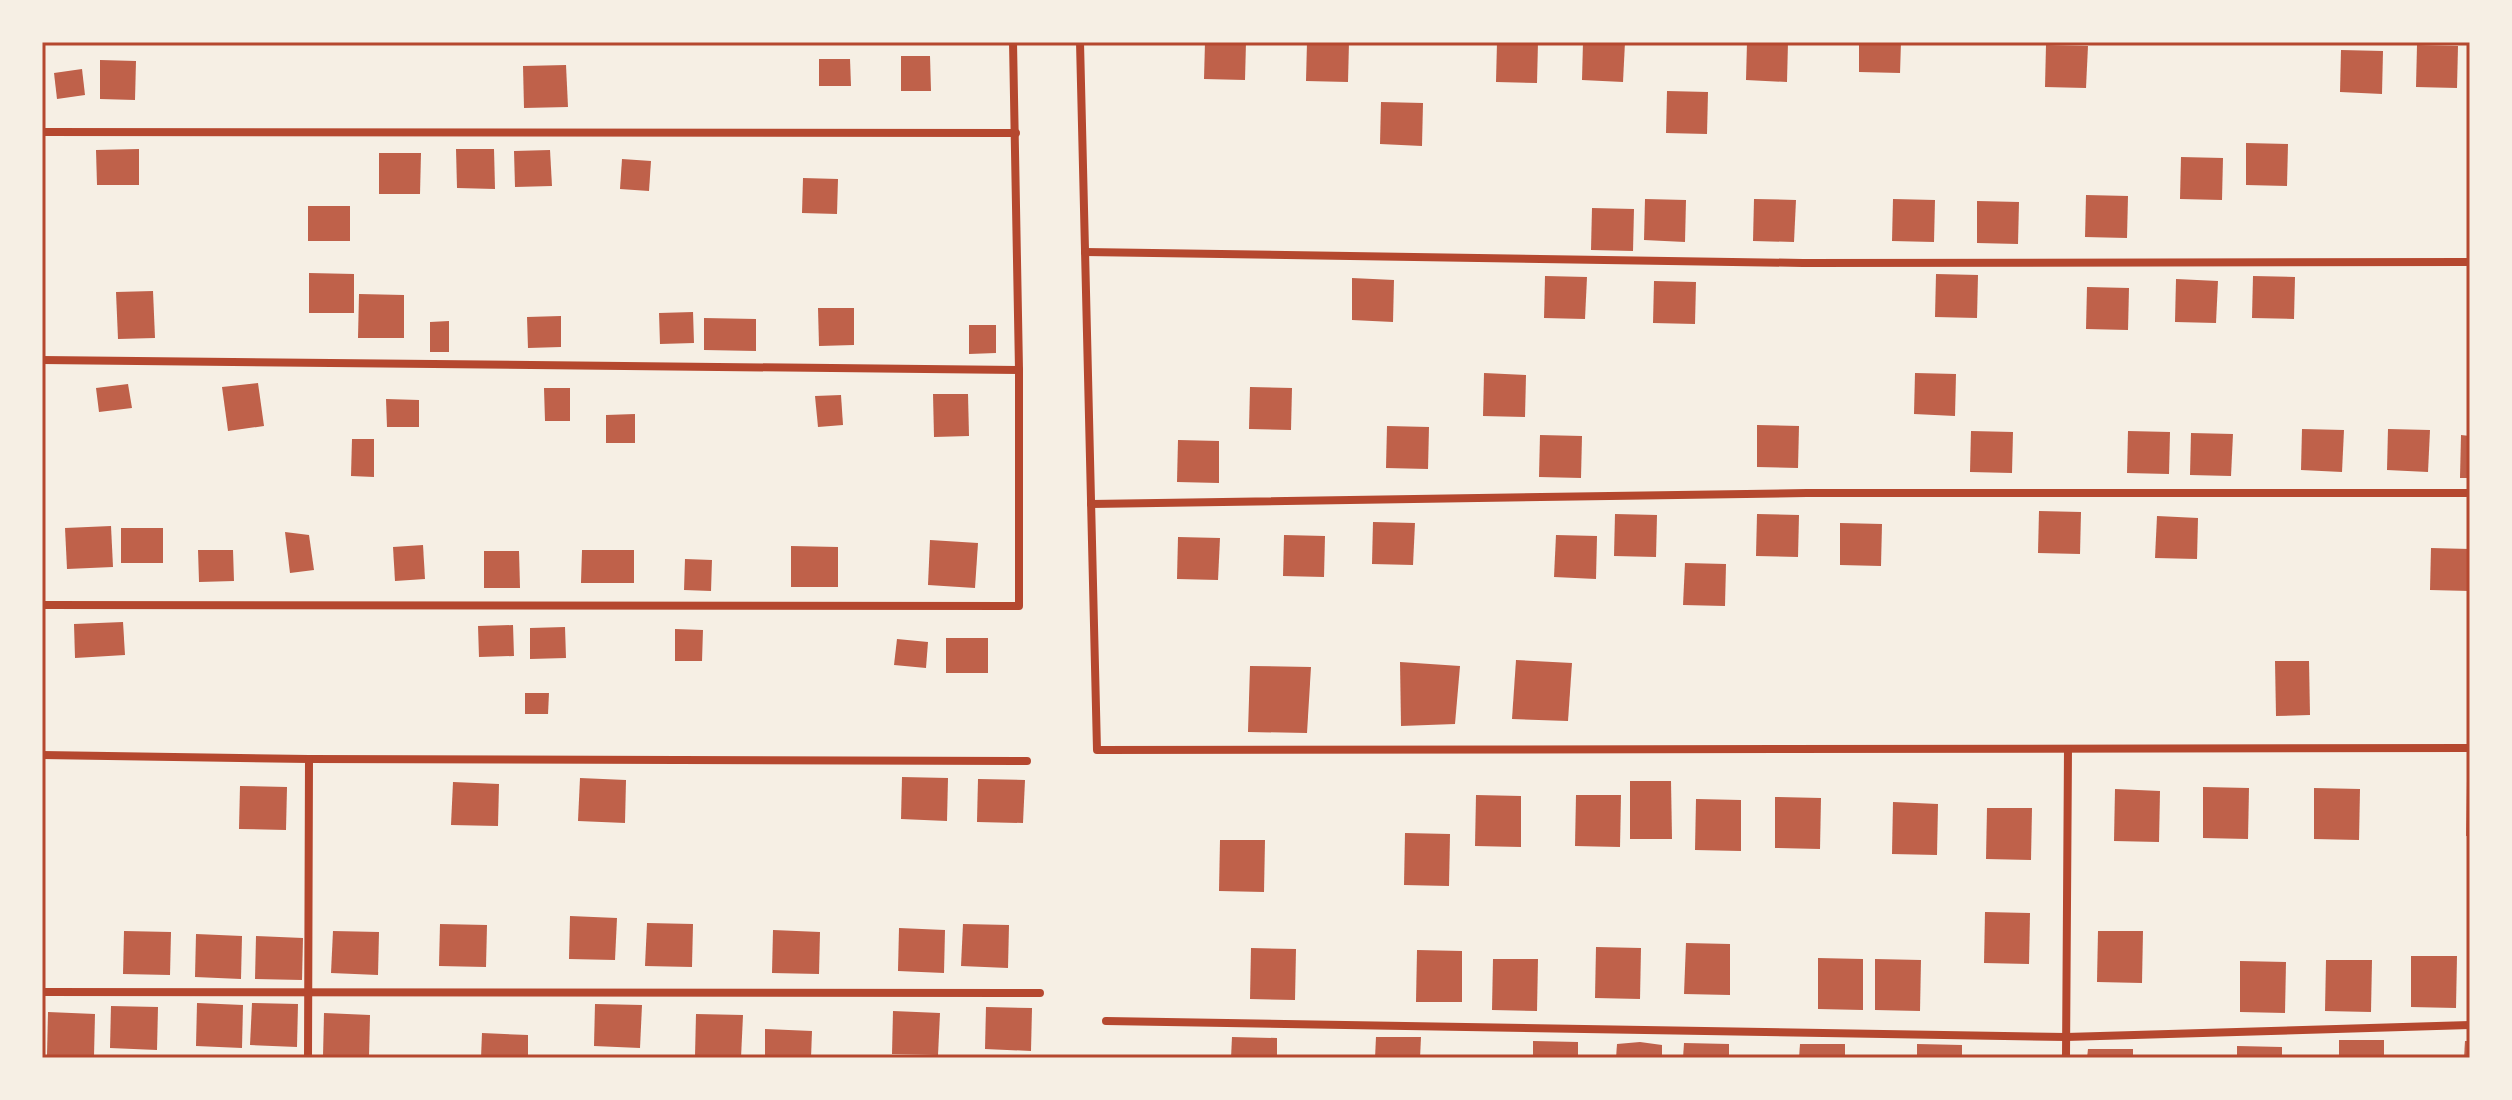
<svg xmlns="http://www.w3.org/2000/svg" width="2512" height="1100" font-family="Raleway,sans-serif">
  <style>
    .building { fill: #bf614a }
    .lines { fill: none; stroke-linecap: round; stroke-linejoin: round }
    .minor { stroke: #b5482f; stroke-width: 8 }
    .neatline { fill: none; stroke: #b5482f; stroke-width: 3 }
  </style>
  <rect width="100%" height="100%" fill="#f6efe4"/>
  <!-- building -->
  <g class="building">
    <polygon points="1205,42 1246,42 1245,80 1204,79"/>
    <polygon points="1307,42 1349,42 1348,82 1306,81"/>
    <polygon points="1497,42 1538,42 1537,83 1496,82"/>
    <polygon points="1583,42 1625,42 1623,82 1582,80"/>
    <polygon points="1747,42 1788,42 1787,82 1746,80"/>
    <polygon points="1859,42 1901,42 1900,73 1859,72"/>
    <polygon points="2046,45 2088,46 2086,88 2045,87"/>
    <polygon points="2417,45 2458,46 2457,88 2416,87"/>
    <polygon points="2341,50 2383,51 2382,94 2340,92"/>
    <polygon points="901,56 930,56 931,91 901,91"/>
    <polygon points="819,59 850,59 851,86 819,86"/>
    <polygon points="100,60 136,61 135,100 100,99"/>
    <polygon points="566,65 568,107 524,108 523,66"/>
    <polygon points="82,69 85,95 57,99 54,73"/>
    <polygon points="1667,91 1708,92 1707,134 1666,133"/>
    <polygon points="1381,102 1423,103 1422,146 1380,144"/>
    <polygon points="2246,143 2288,144 2287,186 2246,185"/>
    <polygon points="139,149 139,185 97,185 96,150"/>
    <polygon points="456,149 494,149 495,189 457,188"/>
    <polygon points="550,150 552,186 515,187 514,151"/>
    <polygon points="379,153 421,153 420,194 379,194"/>
    <polygon points="2181,157 2223,158 2222,200 2180,199"/>
    <polygon points="622,159 651,161 649,191 620,189"/>
    <polygon points="803,178 838,179 837,214 802,213"/>
    <polygon points="2086,195 2128,196 2127,238 2085,237"/>
    <polygon points="1645,199 1686,200 1685,242 1644,240"/>
    <polygon points="1754,199 1796,200 1794,242 1753,241"/>
    <polygon points="1893,199 1935,200 1934,242 1892,241"/>
    <polygon points="1977,201 2019,202 2018,244 1977,243"/>
    <rect x="308" y="206" width="42" height="35"/>
    <polygon points="1592,208 1634,209 1633,251 1591,250"/>
    <polygon points="309,273 354,274 354,313 309,313"/>
    <polygon points="1936,274 1978,275 1977,318 1935,317"/>
    <polygon points="1545,276 1587,277 1585,319 1544,318"/>
    <polygon points="2253,276 2295,277 2294,319 2252,318"/>
    <polygon points="1352,278 1394,280 1393,322 1352,320"/>
    <polygon points="2176,279 2218,281 2216,323 2175,322"/>
    <polygon points="1654,281 1696,282 1695,324 1653,323"/>
    <polygon points="2087,287 2129,288 2128,330 2086,329"/>
    <polygon points="153,291 155,338 118,339 116,292"/>
    <polygon points="359,294 404,295 404,338 358,338"/>
    <polygon points="818,308 854,308 854,345 819,346"/>
    <polygon points="693,312 694,343 660,344 659,313"/>
    <polygon points="561,316 561,347 528,348 527,317"/>
    <polygon points="704,318 756,319 756,351 704,350"/>
    <polygon points="449,321 449,352 430,352 430,322"/>
    <polygon points="969,325 996,325 996,353 969,354"/>
    <polygon points="1484,373 1526,375 1525,417 1483,416"/>
    <polygon points="1915,373 1956,374 1955,416 1914,414"/>
    <polygon points="258,383 264,426 228,431 222,387"/>
    <polygon points="128,384 132,408 99,412 96,388"/>
    <polygon points="1250,387 1292,388 1291,430 1249,429"/>
    <polygon points="544,388 570,388 570,421 545,421"/>
    <polygon points="933,394 968,394 969,436 934,437"/>
    <polygon points="841,395 843,425 818,427 815,396"/>
    <polygon points="386,399 419,400 419,427 387,427"/>
    <polygon points="635,414 635,443 606,443 606,415"/>
    <polygon points="1757,425 1799,426 1798,468 1757,467"/>
    <polygon points="1387,426 1429,427 1428,469 1386,468"/>
    <polygon points="2302,429 2344,430 2342,472 2301,470"/>
    <polygon points="2388,429 2430,430 2428,472 2387,470"/>
    <polygon points="1971,431 2013,432 2012,473 1970,472"/>
    <polygon points="2128,431 2170,432 2169,474 2127,473"/>
    <polygon points="2191,433 2233,434 2231,476 2190,475"/>
    <polygon points="1540,435 1582,436 1581,478 1539,477"/>
    <polygon points="2461,435 2470,436 2470,478 2460,478"/>
    <polygon points="352,439 374,439 374,477 351,476"/>
    <polygon points="1178,440 1219,441 1219,483 1177,482"/>
    <polygon points="2039,511 2081,512 2080,554 2038,553"/>
    <polygon points="1615,514 1657,515 1656,557 1614,556"/>
    <polygon points="1757,514 1799,515 1798,557 1756,556"/>
    <polygon points="2157,516 2198,518 2197,559 2155,558"/>
    <polygon points="1373,522 1415,523 1413,565 1372,564"/>
    <polygon points="1840,523 1882,524 1881,566 1840,565"/>
    <polygon points="111,526 113,567 67,569 65,528"/>
    <rect x="121" y="528" width="42" height="35"/>
    <polygon points="285,532 309,535 314,570 290,573"/>
    <polygon points="1284,535 1325,536 1324,577 1283,576"/>
    <polygon points="1556,535 1597,536 1596,579 1554,577"/>
    <polygon points="1178,537 1220,538 1218,580 1177,579"/>
    <polygon points="930,540 978,543 975,588 928,585"/>
    <polygon points="423,545 425,579 395,581 393,547"/>
    <polygon points="791,546 838,547 838,587 791,587"/>
    <polygon points="2431,548 2470,549 2470,591 2430,590"/>
    <polygon points="198,550 233,550 234,581 199,582"/>
    <polygon points="582,550 634,550 634,583 581,583"/>
    <polygon points="484,551 519,551 520,588 484,588"/>
    <polygon points="685,559 712,560 711,591 684,590"/>
    <polygon points="1685,563 1726,564 1725,606 1683,605"/>
    <polygon points="123,622 125,655 75,658 74,624"/>
    <polygon points="513,625 514,656 479,657 478,626"/>
    <polygon points="565,627 566,658 530,659 530,628"/>
    <polygon points="675,629 703,630 702,661 675,661"/>
    <rect x="946" y="638" width="42" height="35"/>
    <polygon points="897,639 928,642 926,668 894,665"/>
    <polygon points="1516,660 1572,663 1568,721 1512,719"/>
    <polygon points="2275,661 2309,661 2310,715 2276,716"/>
    <polygon points="1400,662 1460,666 1455,724 1401,726"/>
    <polygon points="1250,666 1311,667 1307,733 1248,732"/>
    <polygon points="525,693 549,693 548,714 525,714"/>
    <polygon points="902,777 948,778 947,821 901,819"/>
    <polygon points="580,778 626,780 625,823 578,821"/>
    <polygon points="978,779 1025,780 1023,823 977,822"/>
    <polygon points="1630,781 1671,781 1672,839 1630,839"/>
    <polygon points="2467,781 2470,781 2470,836 2466,836"/>
    <polygon points="453,782 499,784 498,826 451,825"/>
    <polygon points="240,786 287,787 286,830 239,829"/>
    <polygon points="2203,787 2249,788 2248,839 2203,838"/>
    <polygon points="2314,788 2360,789 2359,840 2314,839"/>
    <polygon points="2115,789 2160,791 2159,842 2114,841"/>
    <polygon points="1476,795 1521,796 1521,847 1475,846"/>
    <polygon points="1576,795 1621,795 1620,847 1575,846"/>
    <polygon points="1775,797 1821,798 1820,849 1775,848"/>
    <polygon points="1696,799 1741,800 1741,851 1695,850"/>
    <polygon points="1893,802 1938,804 1937,855 1892,854"/>
    <polygon points="1987,808 2032,808 2031,860 1986,859"/>
    <polygon points="1405,833 1450,834 1449,886 1404,885"/>
    <polygon points="1220,840 1265,840 1264,892 1219,891"/>
    <polygon points="1985,912 2030,913 2029,964 1984,963"/>
    <polygon points="570,916 617,918 615,960 569,959"/>
    <polygon points="647,923 693,924 692,967 645,966"/>
    <polygon points="440,924 487,925 486,967 439,966"/>
    <polygon points="963,924 1009,925 1008,968 961,966"/>
    <polygon points="899,928 945,930 944,973 898,971"/>
    <polygon points="773,930 820,932 819,974 772,973"/>
    <polygon points="124,931 171,932 170,975 123,974"/>
    <polygon points="333,931 379,932 378,975 331,973"/>
    <polygon points="2098,931 2143,931 2142,983 2097,982"/>
    <polygon points="196,934 242,936 241,979 195,977"/>
    <polygon points="256,936 303,938 302,980 255,979"/>
    <polygon points="1686,943 1730,944 1730,995 1684,994"/>
    <polygon points="1596,947 1641,948 1640,999 1595,998"/>
    <polygon points="1251,948 1296,949 1295,1000 1250,999"/>
    <polygon points="1417,950 1462,951 1462,1002 1416,1002"/>
    <polygon points="2411,956 2457,956 2456,1008 2411,1007"/>
    <polygon points="1818,958 1863,959 1863,1010 1818,1009"/>
    <polygon points="1493,959 1538,959 1537,1011 1492,1010"/>
    <polygon points="1875,959 1921,960 1920,1011 1875,1010"/>
    <polygon points="2326,960 2372,960 2371,1012 2325,1011"/>
    <polygon points="2240,961 2286,962 2285,1013 2240,1012"/>
    <polygon points="197,1003 243,1005 242,1048 196,1046"/>
    <polygon points="252,1003 298,1004 297,1047 250,1045"/>
    <polygon points="595,1004 642,1005 640,1048 594,1046"/>
    <polygon points="111,1006 158,1007 157,1050 110,1048"/>
    <polygon points="986,1007 1032,1008 1031,1051 985,1049"/>
    <polygon points="893,1011 940,1013 938,1055 892,1054"/>
    <polygon points="48,1012 95,1014 94,1056 47,1055"/>
    <polygon points="324,1013 370,1015 369,1057 323,1056"/>
    <polygon points="696,1014 743,1015 741,1058 695,1056"/>
    <polygon points="765,1029 812,1031 811,1058 765,1058"/>
    <polygon points="482,1033 528,1035 528,1058 481,1058"/>
    <polygon points="1232,1037 1277,1038 1277,1058 1231,1058"/>
    <polygon points="1376,1037 1421,1037 1420,1058 1375,1058"/>
    <rect x="2339" y="1040" width="45" height="18"/>
    <polygon points="1533,1041 1578,1042 1578,1058 1533,1058"/>
    <polygon points="2465,1041 2470,1041 2470,1058 2464,1058"/>
    <polygon points="1640,1042 1662,1045 1662,1058 1616,1058 1617,1044"/>
    <polygon points="1684,1043 1729,1044 1729,1058 1683,1058"/>
    <polygon points="1800,1044 1845,1044 1845,1058 1799,1058"/>
    <polygon points="1917,1044 1962,1045 1962,1058 1917,1058"/>
    <polygon points="2237,1046 2282,1047 2282,1058 2237,1058"/>
    <polygon points="2088,1049 2133,1049 2133,1058 2087,1058"/>
  </g>
  <g class="lines">
    <!-- minor -->
    <g class="minor">
      <polyline points="1080,42 1097,750 2470,748"/>
      <polyline points="42,132 1016,133"/>
      <polyline points="1085,252 1803,263 2470,262"/>
      <polyline points="42,360 1019,370"/>
      <polyline points="1091,504 1807,493 2470,493"/>
      <polyline points="42,605 1019,606 1019,370 1013,42"/>
      <polyline points="42,755 309,759 1027,761"/>
      <polyline points="42,992 1040,993"/>
      <polyline points="1106,1021 2066,1037 2470,1025"/>
      <polyline points="308,1058 309,759"/>
      <polyline points="2066,1058 2068,749"/>
    </g>
  </g>
  <!-- border -->
  <rect width="2512" height="1100" fill="none" stroke="#f6efe4" stroke-width="88"/>
  <rect x="44" y="44" width="2424" height="1012" class="neatline"/>
</svg>
